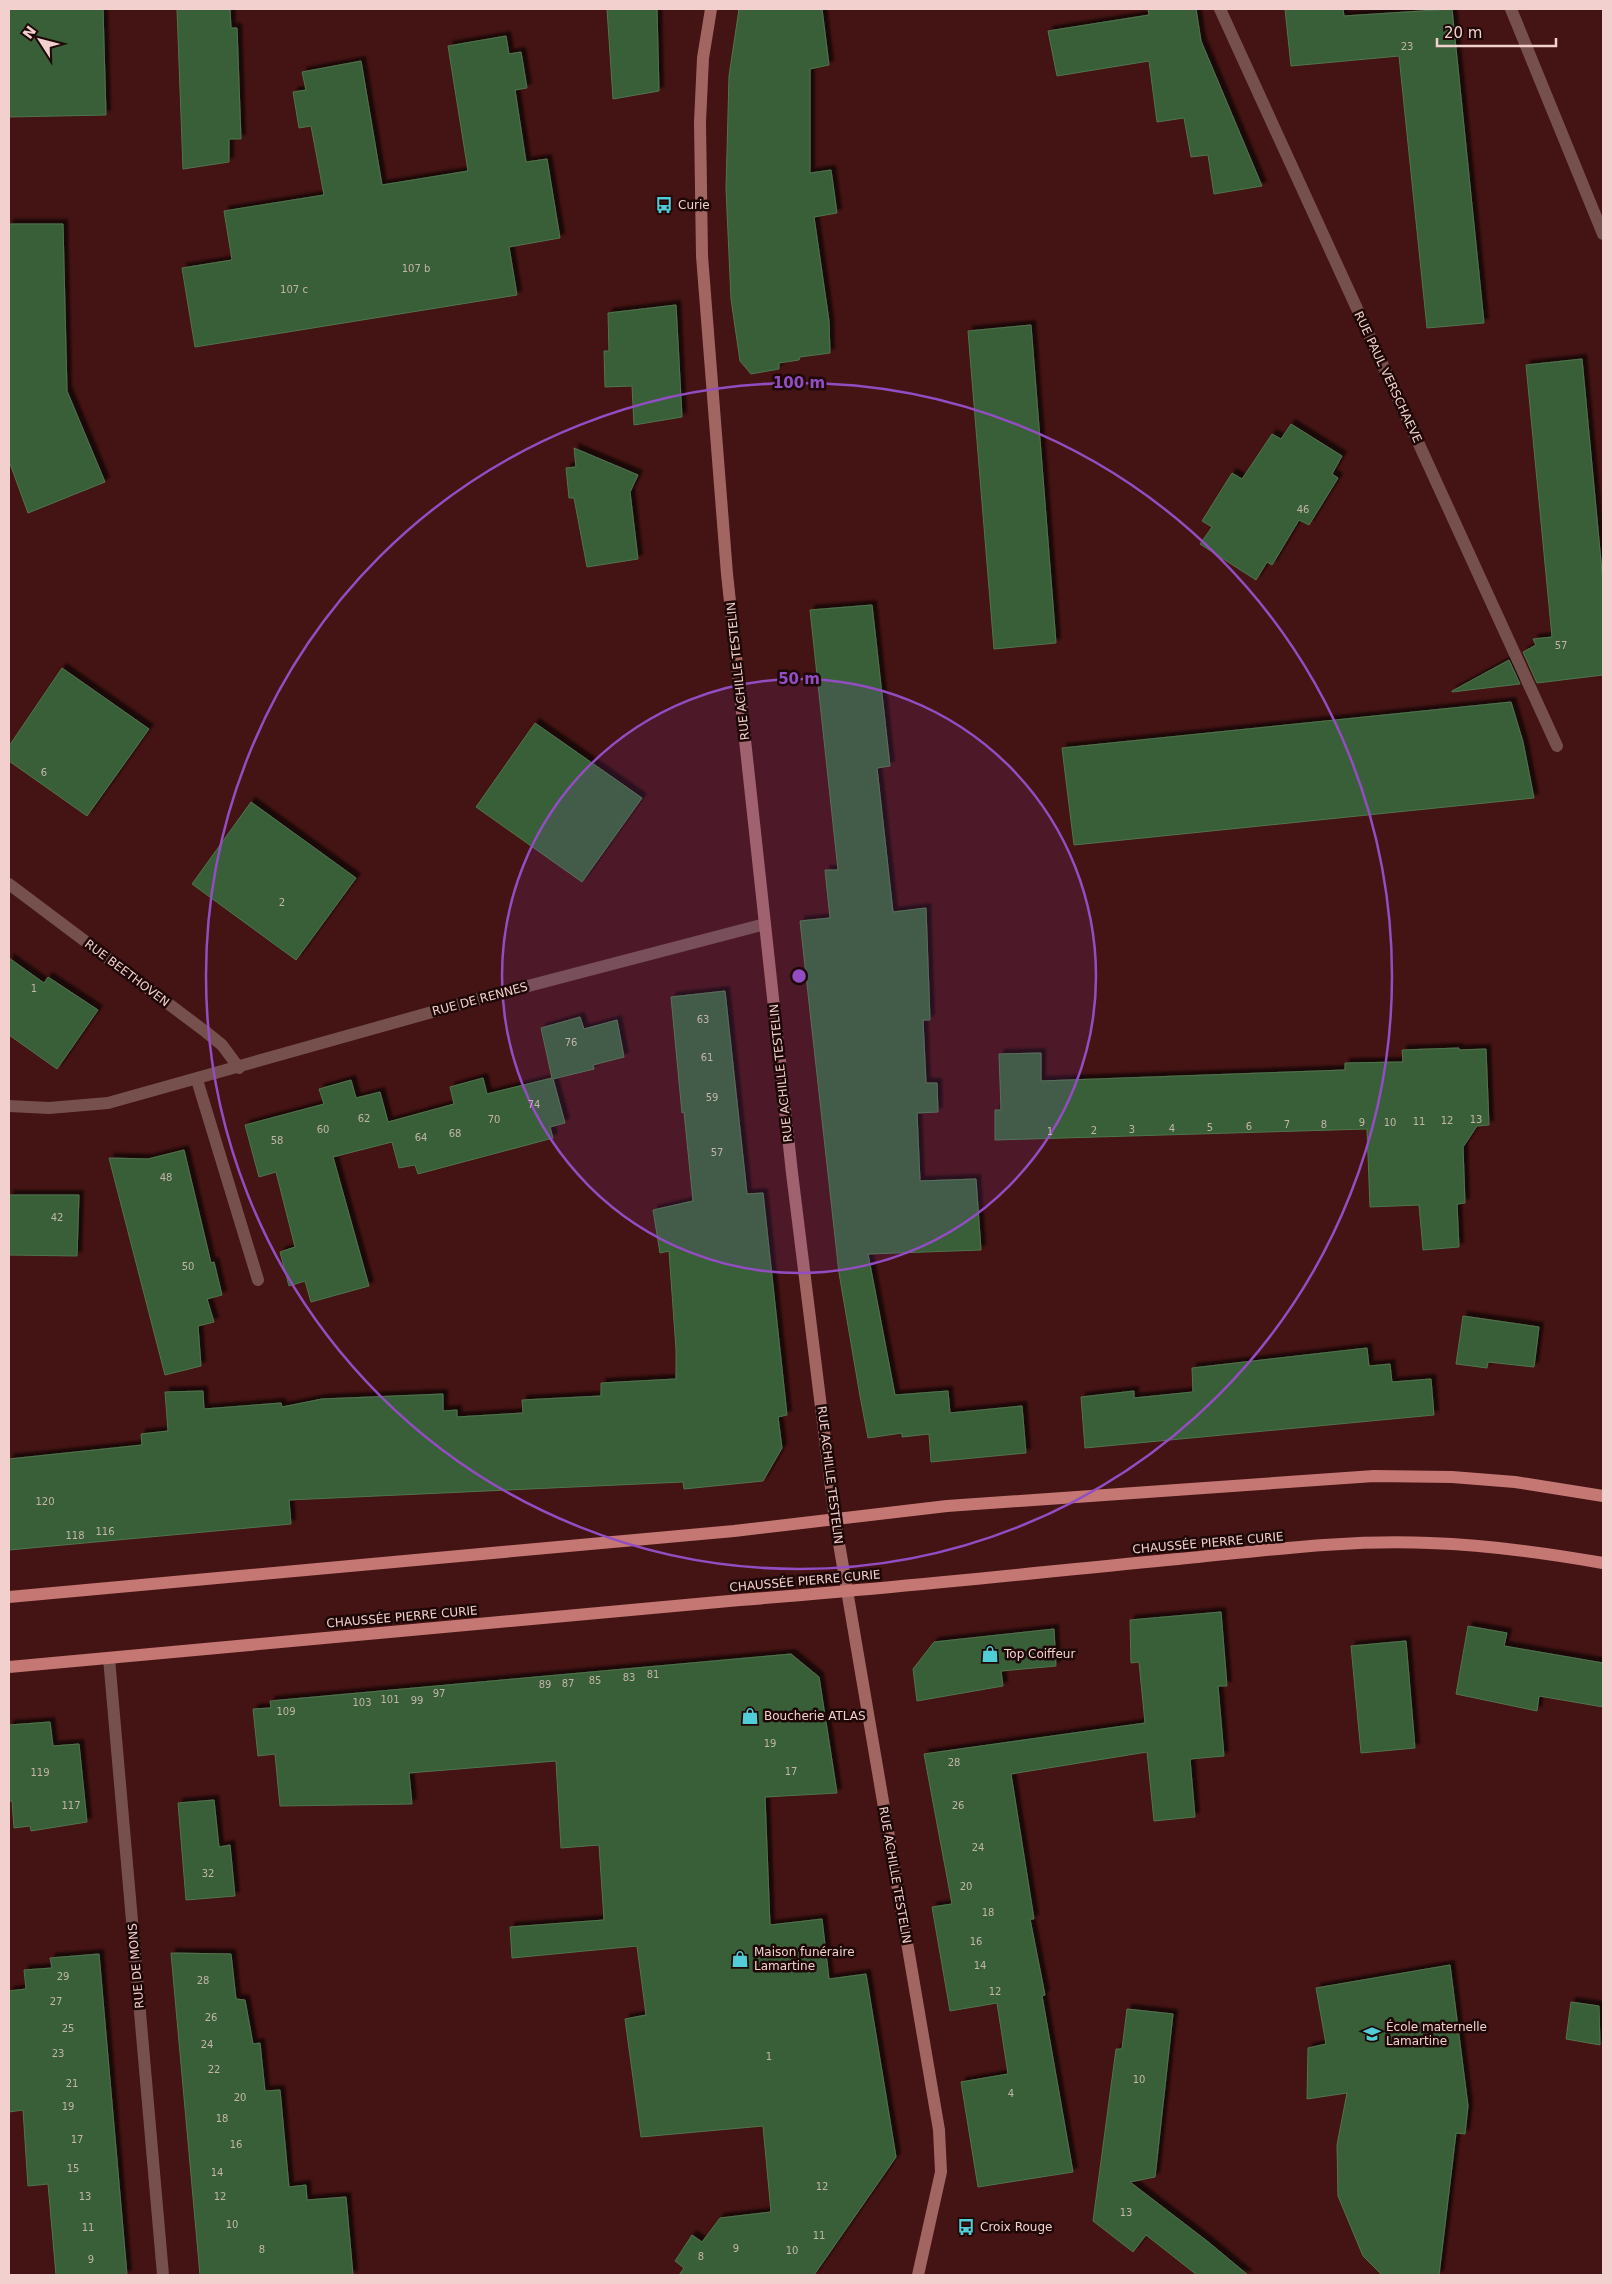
<svg xmlns="http://www.w3.org/2000/svg" width="1612" height="2284" font-family="'DejaVu Sans',sans-serif">
  <style>
    .building { fill: #385e37; stroke: #4f754e; filter: url(#shadow) }
    .lines { fill: none; stroke-linecap: round; stroke-linejoin: round }
    .street { stroke: #76504d; stroke-width: 12 }
    .secondary { stroke: #a26662; stroke-width: 12 }
    .primary { stroke: #c47773; stroke-width: 12 }
    .ring { fill: none; stroke: #934dc2; stroke-width: 2.5 }
    .labels { text-anchor: middle; stroke-width: 5; stroke-linejoin: round; paint-order: stroke }
    .number-label { font-size: 10px; fill: #c3b4a8 }
    .poi-label { font-size: 12px; fill: #f1d0ce; stroke: #1d0807; text-anchor: start }
    .street-label { font-size: 12px; fill: #f1d0ce; stroke: #1d0807 }
    .centre { fill: #934dc2; stroke: #1d0807; stroke-width: 2.5 }
    .ring-label { font-size: 15px; text-anchor: middle; font-weight: bold; fill: #934dc2; stroke: #1d0807; stroke-width: 5; stroke-linejoin: round; paint-order: stroke }
  </style>
  <defs>
    <filter id="shadow"><feDropShadow dx="4.5" dy="-4.5" stdDeviation="1" flood-color="#0009"/></filter>
  </defs>
  <rect width="100%" height="100%" fill="#441313"/>
  <!-- building -->
  <g class="building">
    <polygon points="9,9 103,9 106,115 9,117"/>
    <polygon points="177,9 230,9 231,28 237,28 241,139 229,139 229,162 183,169"/>
    <polygon points="607,9 657,9 659,91 613,99"/>
    <polygon points="739,9 822,9 829,65 810,69 810,173 831,170 837,213 814,217 829,321 830,353 800,357 799,360 779,363 779,369 751,374 740,361 731,299 726,189 729,76"/>
    <polygon points="1148,9 1196,9 1201,41 1262,186 1214,194 1208,155 1191,157 1184,118 1157,122 1149,61 1057,76 1048,31 1149,15"/>
    <polygon points="1285,9 1343,9 1344,16 1452,9 1484,323 1427,328 1399,56 1291,66"/>
    <polygon points="506,36 509,54 521,52 527,88 515,90 526,162 547,159 560,238 509,247 517,295 195,347 182,268 232,260 224,211 324,195 311,126 299,128 293,92 306,90 302,72 361,61 382,185 468,171 448,46"/>
    <polygon points="9,224 63,224 67,391 105,482 28,513 9,461"/>
    <polygon points="676,305 682,417 634,425 632,386 605,387 604,351 609,351 608,313"/>
    <polygon points="1031,325 1056,643 994,649 968,331"/>
    <polygon points="1582,359 1603,583 1603,675 1537,683 1523,652 1536,645 1533,639 1552,637 1526,365"/>
    <polygon points="1291,424 1342,456 1332,474 1338,478 1309,525 1299,520 1272,565 1267,562 1256,580 1200,544 1212,527 1202,521 1232,473 1242,479 1272,434 1281,439"/>
    <polygon points="574,448 638,475 630,492 638,559 587,567 574,498 569,498 566,468 576,467"/>
    <polygon points="872,605 890,766 877,768 893,912 926,908 930,1020 923,1020 926,1083 937,1083 938,1112 917,1113 920,1181 976,1179 981,1250 868,1254 895,1395 948,1391 950,1413 1022,1406 1026,1453 931,1462 929,1434 902,1437 902,1433 868,1438 860,1396 839,1273 800,921 830,918 825,870 838,870 810,610"/>
    <polygon points="1509,660 1520,684 1452,692 1452,691"/>
    <polygon points="62,668 149,729 87,816 9,761 9,746"/>
    <polygon points="1511,702 1523,742 1534,798 1074,845 1062,748"/>
    <polygon points="535,723 642,798 582,882 476,807"/>
    <polygon points="251,802 356,878 296,960 192,884"/>
    <polygon points="9,958 44,983 48,977 98,1010 57,1069 9,1035"/>
    <polygon points="725,991 747,1194 763,1193 787,1415 778,1417 782,1448 763,1481 684,1489 683,1482 289,1500 291,1524 9,1550 9,1459 142,1445 141,1434 168,1431 165,1392 203,1391 204,1409 281,1403 282,1407 322,1399 443,1394 443,1411 457,1410 457,1417 523,1413 522,1400 601,1396 601,1383 676,1379 676,1349 669,1251 660,1253 653,1210 693,1201 684,1112 682,1113 671,997"/>
    <polygon points="580,1017 584,1029 617,1020 624,1057 593,1065 594,1069 553,1079 565,1123 550,1127 553,1138 418,1174 415,1165 399,1168 392,1142 333,1157 369,1286 311,1302 305,1281 289,1286 280,1252 295,1247 276,1172 259,1177 245,1125 324,1104 319,1089 351,1080 356,1098 380,1092 388,1122 454,1104 450,1087 483,1078 487,1094 552,1078 541,1028"/>
    <polygon points="1459,1048 1459,1050 1486,1049 1489,1125 1477,1126 1463,1147 1465,1203 1457,1204 1459,1247 1423,1250 1419,1205 1370,1207 1367,1129 995,1140 995,1110 1001,1110 999,1054 1041,1053 1041,1081 1345,1070 1345,1063 1403,1062 1402,1050"/>
    <polygon points="184,1150 211,1263 214,1262 222,1295 207,1299 214,1322 198,1326 201,1366 165,1375 109,1158 148,1159"/>
    <polygon points="9,1195 79,1195 77,1256 9,1255"/>
    <polygon points="1463,1316 1539,1327 1534,1367 1488,1362 1487,1368 1456,1364"/>
    <polygon points="1367,1348 1369,1366 1390,1364 1392,1382 1431,1379 1434,1415 1085,1448 1081,1397 1134,1391 1134,1398 1193,1392 1192,1368"/>
    <polygon points="1221,1612 1227,1686 1218,1686 1224,1756 1190,1759 1195,1817 1154,1821 1147,1752 1011,1774 1034,1919 1030,1919 1045,1995 1042,1996 1073,2172 978,2187 961,2082 1008,2074 997,2003 950,2011 932,1907 952,1904 924,1754 1145,1723 1139,1662 1131,1663 1130,1620"/>
    <polygon points="1468,1626 1507,1633 1504,1646 1603,1663 1603,1707 1539,1696 1537,1711 1456,1694"/>
    <polygon points="1054,1629 1056,1666 1001,1671 1003,1686 917,1701 913,1669 934,1642"/>
    <polygon points="1406,1641 1415,1748 1361,1753 1351,1646"/>
    <polygon points="791,1654 819,1677 837,1793 765,1797 770,1925 822,1919 829,1979 866,1974 896,2157 814,2275 679,2275 684,2268 675,2261 692,2235 702,2242 720,2218 771,2212 763,2126 641,2137 625,2019 646,2015 637,1946 512,1958 510,1927 604,1920 599,1845 561,1848 556,1761 409,1773 412,1804 280,1806 275,1754 258,1756 253,1709 271,1708 270,1701"/>
    <polygon points="50,1722 53,1746 79,1744 87,1822 31,1831 30,1826 14,1828 12,1801 9,1801 9,1725"/>
    <polygon points="214,1800 219,1847 230,1845 235,1896 186,1900 178,1803"/>
    <polygon points="171,1953 231,1954 236,1999 245,2000 253,2044 260,2043 265,2091 280,2090 289,2187 306,2185 307,2200 346,2197 353,2275 200,2275"/>
    <polygon points="99,1954 127,2275 56,2275 48,2184 28,2186 23,2110 9,2112 9,1991 26,1989 24,1970 52,1968 50,1958"/>
    <polygon points="1450,1965 1468,2106 1465,2134 1456,2133 1439,2275 1382,2275 1363,2256 1338,2196 1337,2145 1347,2093 1307,2099 1308,2048 1326,2044 1316,1988"/>
    <polygon points="1571,2002 1599,2006 1600,2045 1566,2039"/>
    <polygon points="1127,2009 1173,2014 1155,2177 1130,2182 1207,2241 1248,2275 1197,2275 1146,2235 1133,2252 1093,2221 1116,2049 1122,2049"/>
  </g>
  <g class="lines">
    <!-- street -->
    <g class="street">
      <polyline points="1220,9 1557,746"/>
      <polyline points="1511,9 1603,234"/>
      <polyline points="9,884 206,1032 222,1045 239,1068"/>
      <polyline points="197,1080 258,1280"/>
      <polyline points="9,1106 49,1108 108,1103 482,998 765,924"/>
      <polyline points="109,1658 163,2275"/>
    </g>
    <!-- secondary -->
    <polyline class="secondary" points="711,9 703,58 700,122 702,256 727,574 792,1173 835,1520 939,2130 941,2172 918,2275"/>
    <!-- primary -->
    <g class="primary">
      <polyline points="9,1597 734,1531 947,1506 1374,1476 1452,1477 1515,1482 1603,1496"/>
      <path d="M9,1667L740,1600C886,1589 1032,1573 1178,1559C1261,1551 1347,1539 1430,1543C1489,1545 1546,1553 1603,1563"/>
    </g>
  </g>
  <!-- distance rings -->
  <circle cx="799" cy="976" r="297" fill="#934dc2" fill-opacity=".12"/>
  <g class="ring">
    <circle cx="799" cy="976" r="297"/>
    <circle cx="799" cy="976" r="593"/>
  </g>
  <!-- icons -->
  <defs>
    <g id="bus-bare" transform="scale(1.35)"><path d="M-5-6H5V4H4V6H2V4H-2V6H-4V4H-5ZM-3.5-4V0h7V-4ZM-3.5 1.2v1.5H-2V1.2ZM2 1.2v1.5H3.5V1.2Z" fill="#52ccd6" stroke="#1d0807" stroke-width="2.5" paint-order="stroke"/></g>
    <g id="shop-bare" transform="scale(1.35)"><path d="M-5-2.5h2.3a2.7 3.5 0 0 1 5.4 0H5L5.5 6h-11ZM-1.5-2.5h3a1.5 2.3 0 0 0-3 0Z" fill="#52ccd6" stroke="#1d0807" stroke-width="2.5" paint-order="stroke"/></g>
    <g id="school-bare" transform="scale(1.35)"><path d="M0-5L7-2L0 1L-7-2ZM-4 1L0 2.5L4 1V4Q0 6-4 4Z" fill="#52ccd6" stroke="#1d0807" stroke-width="2.5" paint-order="stroke"/></g>
  </defs>
  <g fill-rule="evenodd">
    <use href="#bus-bare" x="664" y="205"/>
    <use href="#shop-bare" x="990" y="1654"/>
    <use href="#shop-bare" x="750" y="1716"/>
    <use href="#shop-bare" x="740" y="1959"/>
    <use href="#school-bare" x="1372" y="2034"/>
    <use href="#bus-bare" x="966" y="2227"/>
  </g>
  <g class="labels">
    <!-- number labels -->
    <g class="number-label">
      <text x="1407" y="50">23</text>
      <text x="416" y="272">107 b</text>
      <text x="294" y="293">107 c</text>
      <text x="1303" y="513">46</text>
      <text x="1561" y="649">57</text>
      <text x="44" y="776">6</text>
      <text x="282" y="906">2</text>
      <text x="34" y="992">1</text>
      <text x="703" y="1023">63</text>
      <text x="571" y="1046">76</text>
      <text x="707" y="1061">61</text>
      <text x="712" y="1101">59</text>
      <text x="534" y="1108">74</text>
      <text x="364" y="1122">62</text>
      <text x="494" y="1123">70</text>
      <text x="1476" y="1123">13</text>
      <text x="1447" y="1124">12</text>
      <text x="1419" y="1125">11</text>
      <text x="1362" y="1126">9</text>
      <text x="1390" y="1126">10</text>
      <text x="1287" y="1128">7</text>
      <text x="1324" y="1128">8</text>
      <text x="1249" y="1130">6</text>
      <text x="1210" y="1131">5</text>
      <text x="1172" y="1132">4</text>
      <text x="323" y="1133">60</text>
      <text x="1132" y="1133">3</text>
      <text x="1094" y="1134">2</text>
      <text x="1050" y="1135">1</text>
      <text x="455" y="1137">68</text>
      <text x="421" y="1141">64</text>
      <text x="277" y="1144">58</text>
      <text x="717" y="1156">57</text>
      <text x="166" y="1181">48</text>
      <text x="57" y="1221">42</text>
      <text x="188" y="1270">50</text>
      <text x="45" y="1505">120</text>
      <text x="105" y="1535">116</text>
      <text x="75" y="1539">118</text>
      <text x="653" y="1678">81</text>
      <text x="629" y="1681">83</text>
      <text x="595" y="1684">85</text>
      <text x="568" y="1687">87</text>
      <text x="545" y="1688">89</text>
      <text x="439" y="1697">97</text>
      <text x="390" y="1703">101</text>
      <text x="417" y="1704">99</text>
      <text x="362" y="1706">103</text>
      <text x="286" y="1715">109</text>
      <text x="770" y="1747">19</text>
      <text x="954" y="1766">28</text>
      <text x="791" y="1775">17</text>
      <text x="40" y="1776">119</text>
      <text x="71" y="1809">117</text>
      <text x="958" y="1809">26</text>
      <text x="978" y="1851">24</text>
      <text x="208" y="1877">32</text>
      <text x="966" y="1890">20</text>
      <text x="988" y="1916">18</text>
      <text x="976" y="1945">16</text>
      <text x="980" y="1969">14</text>
      <text x="63" y="1980">29</text>
      <text x="203" y="1984">28</text>
      <text x="995" y="1995">12</text>
      <text x="56" y="2005">27</text>
      <text x="211" y="2021">26</text>
      <text x="68" y="2032">25</text>
      <text x="207" y="2048">24</text>
      <text x="58" y="2057">23</text>
      <text x="769" y="2060">1</text>
      <text x="214" y="2073">22</text>
      <text x="1139" y="2083">10</text>
      <text x="72" y="2087">21</text>
      <text x="1011" y="2097">4</text>
      <text x="240" y="2101">20</text>
      <text x="68" y="2110">19</text>
      <text x="222" y="2122">18</text>
      <text x="77" y="2143">17</text>
      <text x="236" y="2148">16</text>
      <text x="73" y="2172">15</text>
      <text x="217" y="2176">14</text>
      <text x="822" y="2190">12</text>
      <text x="85" y="2200">13</text>
      <text x="220" y="2200">12</text>
      <text x="1126" y="2216">13</text>
      <text x="232" y="2228">10</text>
      <text x="88" y="2231">11</text>
      <text x="819" y="2239">11</text>
      <text x="736" y="2252">9</text>
      <text x="262" y="2253">8</text>
      <text x="792" y="2254">10</text>
      <text x="701" y="2260">8</text>
      <text x="91" y="2263">9</text>
    </g>
    <!-- poi labels -->
    <g class="poi-label">
      <text x="678" y="209">Curie</text>
      <text x="1004" y="1658">Top Coiffeur</text>
      <text x="764" y="1720">Boucherie ATLAS</text>
      <text x="754" y="1956">Maison funéraire<tspan x="754" dy="14">Lamartine</tspan></text>
      <text x="1386" y="2031">École maternelle<tspan x="1386" dy="14">Lamartine</tspan></text>
      <text x="980" y="2231">Croix Rouge</text>
    </g>
    <!-- street labels -->
    <g class="street-label">
      <text transform="translate(1388 377) rotate(65)" y="4">RUE PAUL VERSCHAEVE</text>
      <text transform="translate(738 671) rotate(-96)" y="4">RUE ACHILLE TESTELIN</text>
      <text transform="translate(127 973) rotate(37)" y="4">RUE BEETHOVEN</text>
      <text transform="translate(480 999) rotate(-15)" y="4">RUE DE RENNES</text>
      <text transform="translate(781 1073) rotate(-96)" y="4">RUE ACHILLE TESTELIN</text>
      <text transform="translate(830 1475) rotate(83)" y="4">RUE ACHILLE TESTELIN</text>
      <text transform="translate(1208 1543) rotate(-5)" y="4">CHAUSSÉE PIERRE CURIE</text>
      <text transform="translate(805 1581) rotate(-5)" y="4">CHAUSSÉE PIERRE CURIE</text>
      <text transform="translate(402 1617) rotate(-5)" y="4">CHAUSSÉE PIERRE CURIE</text>
      <text transform="translate(895 1875) rotate(80)" y="4">RUE ACHILLE TESTELIN</text>
      <text transform="translate(136 1966) rotate(-95)" y="4">RUE DE MONS</text>
    </g>
  </g>
  <circle cx="799" cy="976" r="8" class="centre"/>
  <g class="ring-label">
    <text x="799" y="388">100 m</text>
    <text x="799" y="684">50 m</text>
  </g>
  <!-- border -->
  <rect width="1612" height="2284" fill="none" stroke="#f1d0ce" stroke-width="20"/>
  <!-- north arrow -->
  <g transform="translate(40 40) rotate(306)" stroke="#1d0807" stroke-width="4" paint-order="stroke">
  <path d="M0-4L9 19L0 12L-9 19Z" fill="#f1d0ce"/>
  <text y="-8" font-size="14" font-weight="bold" text-anchor="middle" fill="#f1d0ce">N</text>
  </g>
  <!-- scale -->
  <path d="M1437 38v8h119v-8" fill="none" stroke="#f1d0ce" stroke-width="2.5"/>
  <text x="1444" y="38" font-size="15" fill="#f1d0ce" stroke="#1d0807" stroke-width="4" paint-order="stroke">20 m</text>
</svg>
